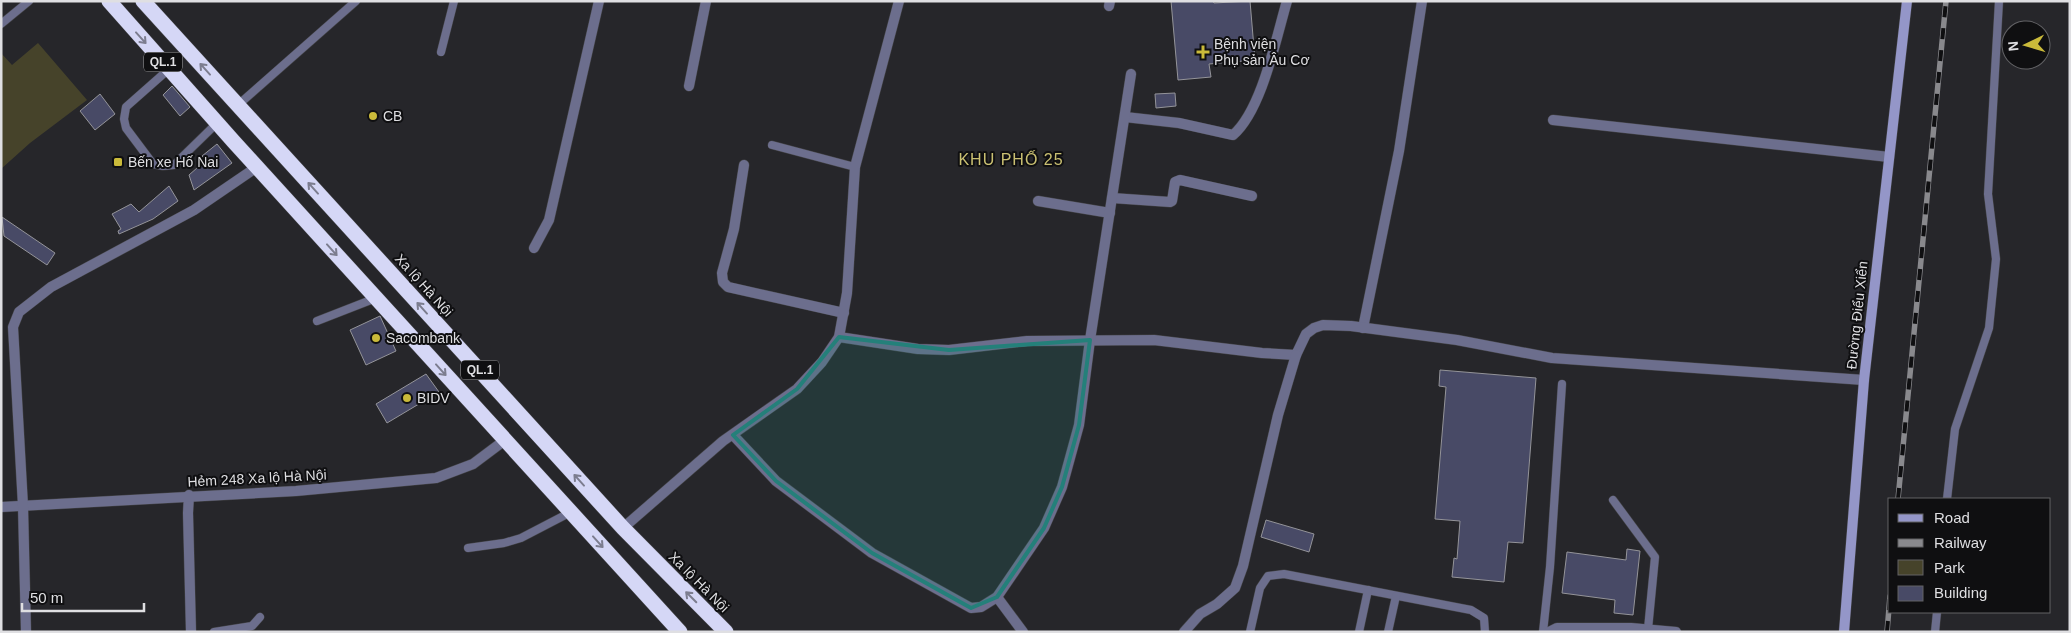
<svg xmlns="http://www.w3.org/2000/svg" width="2071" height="633" font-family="Helvetica,sans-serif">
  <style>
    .green { fill: #46432a }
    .building { fill: #484a66; stroke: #949499 }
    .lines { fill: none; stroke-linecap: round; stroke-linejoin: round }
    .lane-casing { stroke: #444447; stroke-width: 9 }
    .street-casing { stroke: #444447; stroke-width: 11 }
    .secondary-casing { stroke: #444447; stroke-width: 11 }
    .highway-casing { stroke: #444447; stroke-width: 16 }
    .lane { stroke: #6c6e8d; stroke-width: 8 }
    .street { stroke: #6c6e8d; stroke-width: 10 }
    .secondary { stroke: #9496c8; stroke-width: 10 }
    .highway { stroke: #d5d7f6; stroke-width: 15 }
    .rail-casing { stroke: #89898d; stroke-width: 5.5 }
    .rail { stroke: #0f0f11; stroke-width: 4; stroke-dasharray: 11; stroke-linecap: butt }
    .oneway { stroke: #7c7d8f }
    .marked { fill: #24807a; fill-opacity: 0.2; stroke: #24807a; stroke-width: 4; stroke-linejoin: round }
    .poi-dot { fill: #caba3a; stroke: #0f0f11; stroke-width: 2 }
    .labels { text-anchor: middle; stroke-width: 4; stroke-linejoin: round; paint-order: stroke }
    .shield { fill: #0f0f11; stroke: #a1a1a3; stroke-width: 1 }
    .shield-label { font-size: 12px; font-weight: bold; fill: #dfdfe2 }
    .poi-label { font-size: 14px; fill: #dfdfe2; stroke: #0f0f11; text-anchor: start }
    .street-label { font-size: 14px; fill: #dfdfe2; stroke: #0f0f11 }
    .quarter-label { font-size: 16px; letter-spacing: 1px; fill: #cac072; stroke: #0f0f11 }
  </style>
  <rect width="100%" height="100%" fill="#26262a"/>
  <!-- green -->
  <polygon class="green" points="38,43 87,100 30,143 1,169 1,53 12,65"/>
  <!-- building -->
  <g class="building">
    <polygon points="1171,1 1213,1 1214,3 1250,1 1255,60 1209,64 1211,77 1178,80"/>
    <polygon points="172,86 190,107 180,116 163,95"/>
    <polygon points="1175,93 1176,106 1156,108 1155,94"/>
    <polygon points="100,94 115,114 95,130 80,111"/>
    <polygon points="217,144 232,163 194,190 189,175 206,160 202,156"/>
    <polygon points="169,186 178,201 153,219 119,234 118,231 121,229 112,214 131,204 139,212"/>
    <polygon points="2,217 55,253 47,265 4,236"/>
    <polygon points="380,316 396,351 366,365 350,330"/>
    <polygon points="1440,370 1536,378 1523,543 1508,542 1504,582 1452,577 1454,558 1457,559 1460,521 1435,519 1446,387 1439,386"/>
    <polygon points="426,374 439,392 387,423 376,404"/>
    <polygon points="1266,520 1314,534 1309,552 1261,537"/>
    <polygon points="1627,549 1640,551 1633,615 1614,613 1615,600 1562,593 1567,552 1626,560"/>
  </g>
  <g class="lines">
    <!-- lane casing -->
    <g class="lane-casing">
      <g id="lane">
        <polyline points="1,24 29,1"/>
        <polyline points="441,52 454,1"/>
        <polyline points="169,69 126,107 124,119 126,128 153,164 163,166 174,165 217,123"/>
        <polyline points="238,105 356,1"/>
        <polyline points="772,145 855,167"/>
        <polyline points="317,321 376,298"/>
        <polyline points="1947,499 1955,429 1989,328 1996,259 1988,194 1999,1"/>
        <polyline points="1613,500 1655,557 1648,629"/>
        <polyline points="468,548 504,543 521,538 571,512"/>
        <polyline points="214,632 252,626 260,617"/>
        <polyline points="1250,632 1260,588 1268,576 1284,574 1471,610 1484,618 1485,632"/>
        <polyline points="1359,632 1368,590"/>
        <polyline points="1388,632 1396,596"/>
        <polyline points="1543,632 1550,567 1562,384"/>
        <polyline points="1935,632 1937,612"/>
      </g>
    </g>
    <!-- street casing -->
    <g class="street-casing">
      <g id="street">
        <polyline points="1109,6 1110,1"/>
        <polyline points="689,86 706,1"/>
        <path d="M1125,117L1179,123L1233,135C1262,110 1276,38 1287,1"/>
        <polyline points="1553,120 1889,157"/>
        <polyline points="744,165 734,229 722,273 723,282 728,287 844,313"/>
        <polyline points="1112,198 1170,202 1172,201 1175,182 1180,180 1252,196"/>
        <polyline points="1038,201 1110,213"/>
        <polyline points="534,248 549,220 599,1"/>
        <polyline points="1363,328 1399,151 1422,1"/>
        <polyline points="839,337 918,349 949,350 1027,341 1154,340 1262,353 1296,355 1306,334 1314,328 1323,325 1351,326 1457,340 1552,358 1864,380"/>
        <polyline points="733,435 776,481 872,553 971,608 981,607 997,597 1044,528 1062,487 1079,425 1090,340 1131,74"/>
        <polyline points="189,495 188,513 191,632"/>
        <polyline points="1,507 296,491 436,478 473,464 505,440"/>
        <polyline points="623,528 723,441 797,389 822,362 839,337 847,293 855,167 899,1"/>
        <polyline points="997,597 1023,632"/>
        <polyline points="26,632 23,506 13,327 19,312 51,287 194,210 257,167"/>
        <polyline points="1184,632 1200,614 1217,604 1235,588 1243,566 1278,415 1296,355"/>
        <polyline points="1549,632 1557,628 1631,628 1676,632"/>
      </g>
    </g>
    <!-- secondary casing -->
    <g class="secondary-casing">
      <polyline id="secondary" points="1844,632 1864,380 1907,1"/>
    </g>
    <!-- highway casing -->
    <g class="highway-casing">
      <g id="highway">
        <polyline points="109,1 234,142 680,632"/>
        <polyline points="143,1 623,528 726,632"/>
      </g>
    </g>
    <!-- lane -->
    <use href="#lane" class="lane"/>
    <!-- street -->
    <use href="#street" class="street"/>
    <!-- secondary -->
    <use href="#secondary" class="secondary"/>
    <!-- highway -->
    <use href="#highway" class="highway"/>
    <!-- rail casing -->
    <g class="rail-casing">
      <g id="rail">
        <polyline points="1898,499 1946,1"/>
        <polyline points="1887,632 1890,596"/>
      </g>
    </g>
    <!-- rail -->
    <use href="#rail" class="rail"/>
  </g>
  <!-- one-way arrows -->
  <defs><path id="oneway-shaft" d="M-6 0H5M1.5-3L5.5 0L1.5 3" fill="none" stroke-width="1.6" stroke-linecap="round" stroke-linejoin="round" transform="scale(1.25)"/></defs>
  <g class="oneway">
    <use href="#oneway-shaft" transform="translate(141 38) rotate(48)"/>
    <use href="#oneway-shaft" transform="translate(205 69) rotate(-132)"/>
    <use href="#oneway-shaft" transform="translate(313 188) rotate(-132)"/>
    <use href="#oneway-shaft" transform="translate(332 250) rotate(48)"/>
    <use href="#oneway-shaft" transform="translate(422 308) rotate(-132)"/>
    <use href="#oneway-shaft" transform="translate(441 370) rotate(48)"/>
    <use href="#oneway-shaft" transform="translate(579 480) rotate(-132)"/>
    <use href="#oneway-shaft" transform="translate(598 542) rotate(48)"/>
    <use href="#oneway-shaft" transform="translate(691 597) rotate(-135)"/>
  </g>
  <!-- marked area -->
  <path class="marked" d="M839,337L949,350L1090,340L1079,425L1062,487L1044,528L997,597L971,608L872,553L776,481L733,435L797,389Z"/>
  <!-- markers -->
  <g class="poi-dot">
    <path d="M1200.5 44.5h5v5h5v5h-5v5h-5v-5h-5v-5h5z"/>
    <circle cx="373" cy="116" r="5"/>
    <rect x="113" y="157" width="10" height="10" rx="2.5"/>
    <circle cx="376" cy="338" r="5"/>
    <circle cx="407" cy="398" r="5"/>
  </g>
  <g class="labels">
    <!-- shield labels -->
    <g class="shield">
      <rect x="144" y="52.5" width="38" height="19" rx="4"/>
      <rect x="461" y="360.5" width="38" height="19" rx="4"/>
    </g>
    <g class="shield-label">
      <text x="163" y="66">QL.1</text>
      <text x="480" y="374">QL.1</text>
    </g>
    <!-- poi labels -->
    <g class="poi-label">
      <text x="1214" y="49">Bệnh viện<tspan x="1214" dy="16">Phụ sản Âu Cơ</tspan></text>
      <text x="383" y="121">CB</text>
      <text x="128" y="167">Bến xe Hố Nai</text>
      <text x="386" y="343">Sacombank</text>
      <text x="417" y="403">BIDV</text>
    </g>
    <!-- street labels -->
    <g class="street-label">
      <text transform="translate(424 285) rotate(48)" y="5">Xa lộ Hà Nội</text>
      <text transform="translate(1857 315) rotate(-84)" y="5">Đường Điểu Xiển</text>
      <text transform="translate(257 478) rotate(-3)" y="5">Hẻm 248 Xa lộ Hà Nội</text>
      <text transform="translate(699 582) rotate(45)" y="5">Xa lộ Hà Nội</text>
    </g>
    <!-- quarter labels -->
    <g class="quarter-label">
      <text x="1011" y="165">KHU PHỐ 25</text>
    </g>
  </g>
  <!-- border -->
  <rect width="2071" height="633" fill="none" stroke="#dfdfe2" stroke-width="5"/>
  <!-- legend -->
  <rect x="1888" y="498" width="162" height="115" fill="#0f0f11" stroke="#626265"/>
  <rect x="1898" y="514" width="25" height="8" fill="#9496c8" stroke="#626265"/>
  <text x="1934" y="523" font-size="15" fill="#dfdfe2">Road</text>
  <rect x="1898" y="539" width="25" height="8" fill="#89898d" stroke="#626265"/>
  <text x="1934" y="548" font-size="15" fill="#dfdfe2">Railway</text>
  <rect x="1898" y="560" width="25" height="15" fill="#46432a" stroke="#626265"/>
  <text x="1934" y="573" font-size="15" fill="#dfdfe2">Park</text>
  <rect x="1898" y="586" width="25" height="15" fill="#484a66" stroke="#626265"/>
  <text x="1934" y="598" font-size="15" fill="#dfdfe2">Building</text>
  <!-- north arrow -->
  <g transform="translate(2026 45) rotate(265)"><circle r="24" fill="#0f0f11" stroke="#626265"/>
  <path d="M0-4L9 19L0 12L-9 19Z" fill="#caba3a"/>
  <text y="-8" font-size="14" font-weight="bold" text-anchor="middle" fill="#dfdfe2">N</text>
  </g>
  <!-- scale -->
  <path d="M22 603v8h122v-8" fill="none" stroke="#dfdfe2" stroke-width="2.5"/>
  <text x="30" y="603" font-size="15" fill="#dfdfe2" stroke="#0f0f11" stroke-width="4" paint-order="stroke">50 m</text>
</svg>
